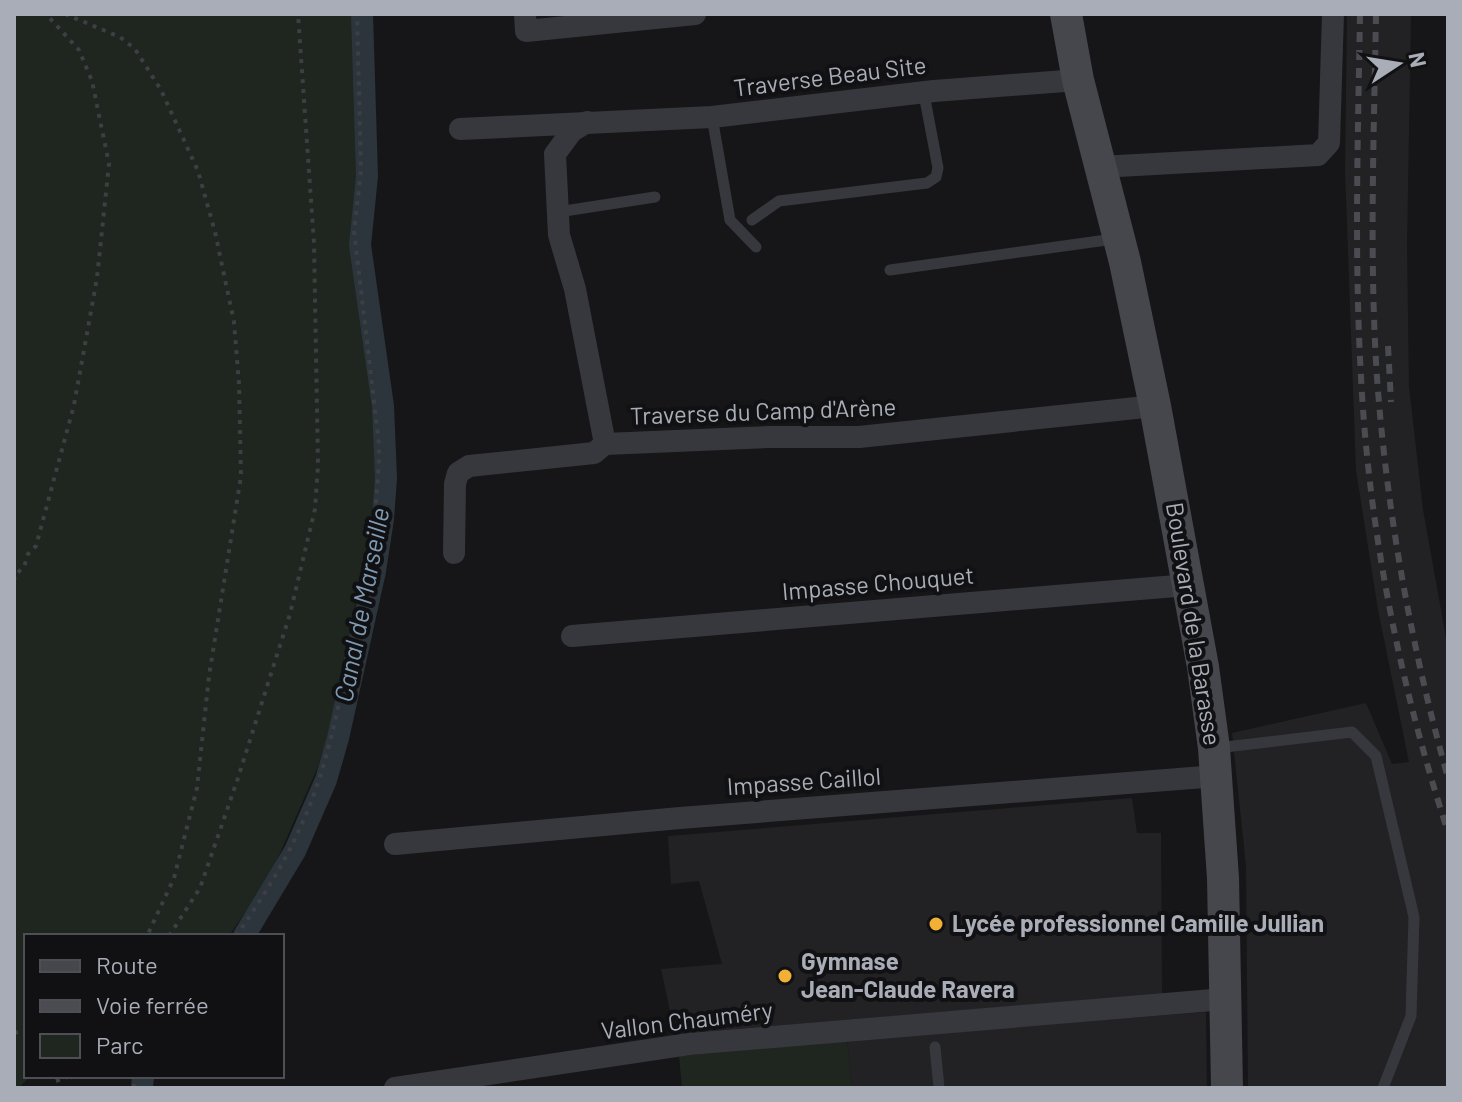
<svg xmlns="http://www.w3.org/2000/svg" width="1462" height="1102" font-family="Barlow,sans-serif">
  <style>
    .built { fill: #222225 }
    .green { fill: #1e261f }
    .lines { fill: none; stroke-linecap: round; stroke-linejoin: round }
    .canal { stroke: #2c353c; stroke-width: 22 }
    .path { stroke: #3d3f44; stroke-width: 4; stroke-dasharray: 4 6; stroke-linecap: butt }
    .lane { stroke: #37383d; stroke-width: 11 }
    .street { stroke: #37383d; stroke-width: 22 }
    .secondary { stroke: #45474d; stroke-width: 32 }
    .rail { stroke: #4a4c52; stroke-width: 6; stroke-dasharray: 10 8; stroke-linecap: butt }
    .poi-dot { fill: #f2b134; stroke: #111113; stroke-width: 3 }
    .labels { text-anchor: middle; stroke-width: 8; stroke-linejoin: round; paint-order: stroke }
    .street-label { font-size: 24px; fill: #a8adb8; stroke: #111113 }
    .poi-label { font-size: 24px; font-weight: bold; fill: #a8adb8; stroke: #111113; text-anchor: start }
    .water-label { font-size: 26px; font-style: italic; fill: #7f9bb3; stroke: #111113 }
  </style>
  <rect width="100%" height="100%" fill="#161618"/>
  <!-- built -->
  <g class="built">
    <polygon points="1347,14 1411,14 1407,246 1409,386 1423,510 1448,649 1448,1088 1248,1088 1246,866 1232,733 1366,703 1392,764 1409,762 1378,610 1356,470 1345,171"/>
    <polygon points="1132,798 1137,833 1161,833 1162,994 675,1034 661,969 722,964 699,881 671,884 668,836"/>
    <polygon points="1206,1012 1207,1088 852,1088 847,1040"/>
  </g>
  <!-- green -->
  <g class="green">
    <polygon points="14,14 361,14 360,24 373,91 355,274 383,488 362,569 333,720 317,769 269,878 229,936 26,936 26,1076 30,1076 19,1088 14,1088"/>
    <polygon points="847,1040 852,1088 682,1088 679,1056"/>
  </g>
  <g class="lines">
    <!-- canal -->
    <g class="canal">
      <polyline points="244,936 295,851 326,780 338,738 375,571 383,519 386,478 383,406 360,245 367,176 362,14"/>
      <polyline points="142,1088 143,1076"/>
    </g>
    <!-- path -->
    <g class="path">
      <polyline points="65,14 120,37 135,49 161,90 198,171 215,232 234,322 239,384 241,476 209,676 197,788 174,878 147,936"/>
      <polyline points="14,581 15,575 24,567 28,554 36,546 74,405 97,278 109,164 92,81 79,50 46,14"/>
      <polyline points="169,936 200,888 237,781 290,614 315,509 318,465 314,243 298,14"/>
      <path d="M236,936C260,902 284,864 301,826C329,765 340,697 354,631C366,568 379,510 379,444L354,231L361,171L357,14"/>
      <polyline points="14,1033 26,1030"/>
      <polyline points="56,1081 70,1076"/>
      <polyline points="134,1088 135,1076"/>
    </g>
    <!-- lane -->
    <g class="lane">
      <polyline points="712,117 730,220 756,247"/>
      <polyline points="558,212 655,197"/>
      <polyline points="752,220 779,201 927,183 936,177 938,168 924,94"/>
      <polyline points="890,270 1114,239"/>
      <polyline points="1217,748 1352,732 1376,756 1414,917 1411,1016 1383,1088"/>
      <polyline points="935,1047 939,1088"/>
    </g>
    <!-- street -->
    <g class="street">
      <polyline points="525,14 526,31 695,14"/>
      <polyline points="587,122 572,131 555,154 559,235 575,289 605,444"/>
      <polyline points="460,129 712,117 934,91 1078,80"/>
      <polyline points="1100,167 1318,155 1329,143 1333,14"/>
      <polyline points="454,553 455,484 458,473 469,466 594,453 605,444 769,437 859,437 1155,406"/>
      <polyline points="572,636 1188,585"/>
      <polyline points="395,844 680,818 1217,776"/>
      <polyline points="395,1088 689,1044 1225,999"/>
    </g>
    <!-- secondary -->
    <polyline class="secondary" points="1066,14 1078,80 1125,262 1155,406 1203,667 1214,748 1223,878 1227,1088"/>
    <!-- rail -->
    <g class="rail">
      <path d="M1360,14C1358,135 1354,256 1361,377C1369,532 1400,685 1448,832"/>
      <path d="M1376,14C1374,135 1369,257 1377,378C1387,514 1411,646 1448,778"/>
      <polyline points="1388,346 1391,402"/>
    </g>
  </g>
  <!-- markers -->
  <g class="poi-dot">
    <circle cx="936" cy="924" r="8"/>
    <circle cx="785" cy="976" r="8"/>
  </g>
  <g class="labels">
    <!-- street labels -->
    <g class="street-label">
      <text transform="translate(830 77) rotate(-7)" y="8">Traverse Beau Site</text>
      <text transform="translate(763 412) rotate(-2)" y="8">Traverse du Camp d'Arène</text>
      <text transform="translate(878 584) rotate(-5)" y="8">Impasse Chouquet</text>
      <text transform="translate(1193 624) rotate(81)" y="8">Boulevard de la Barasse</text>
      <text transform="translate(804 782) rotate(-4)" y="8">Impasse Caillol</text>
      <text transform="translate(687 1021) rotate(-7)" y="8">Vallon Chauméry</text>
    </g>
    <!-- poi labels -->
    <g class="poi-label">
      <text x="952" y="932">Lycée professionnel Camille Jullian</text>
      <text x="801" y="970">Gymnase<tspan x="801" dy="28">Jean-Claude Ravera</tspan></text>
    </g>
    <!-- water labels -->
    <g class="water-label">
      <text transform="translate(362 605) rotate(-79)" y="9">Canal de Marseille</text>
    </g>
  </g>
  <!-- border -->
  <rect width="1462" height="1102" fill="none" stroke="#a8adb8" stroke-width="32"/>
  <!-- legend -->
  <rect x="24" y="934" width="260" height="144" fill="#111113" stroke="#4d4f55" stroke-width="2"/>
  <rect x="40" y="960" width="40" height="12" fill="#45474d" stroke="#4d4f55" stroke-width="2"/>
  <text x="96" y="974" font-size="24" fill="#a8adb8">Route</text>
  <rect x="40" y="1000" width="40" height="12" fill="#4a4c52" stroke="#4d4f55" stroke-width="2"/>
  <text x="96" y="1014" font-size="24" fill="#a8adb8">Voie ferrée</text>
  <rect x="40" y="1034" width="40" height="24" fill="#1e261f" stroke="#4d4f55" stroke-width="2"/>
  <text x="96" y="1054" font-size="24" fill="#a8adb8">Parc</text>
  <!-- north arrow -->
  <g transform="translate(1398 64) rotate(78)" stroke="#111113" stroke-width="6" paint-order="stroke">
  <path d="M0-6L14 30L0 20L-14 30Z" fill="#a8adb8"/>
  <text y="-12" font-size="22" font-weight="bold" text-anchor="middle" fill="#a8adb8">N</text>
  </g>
</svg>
